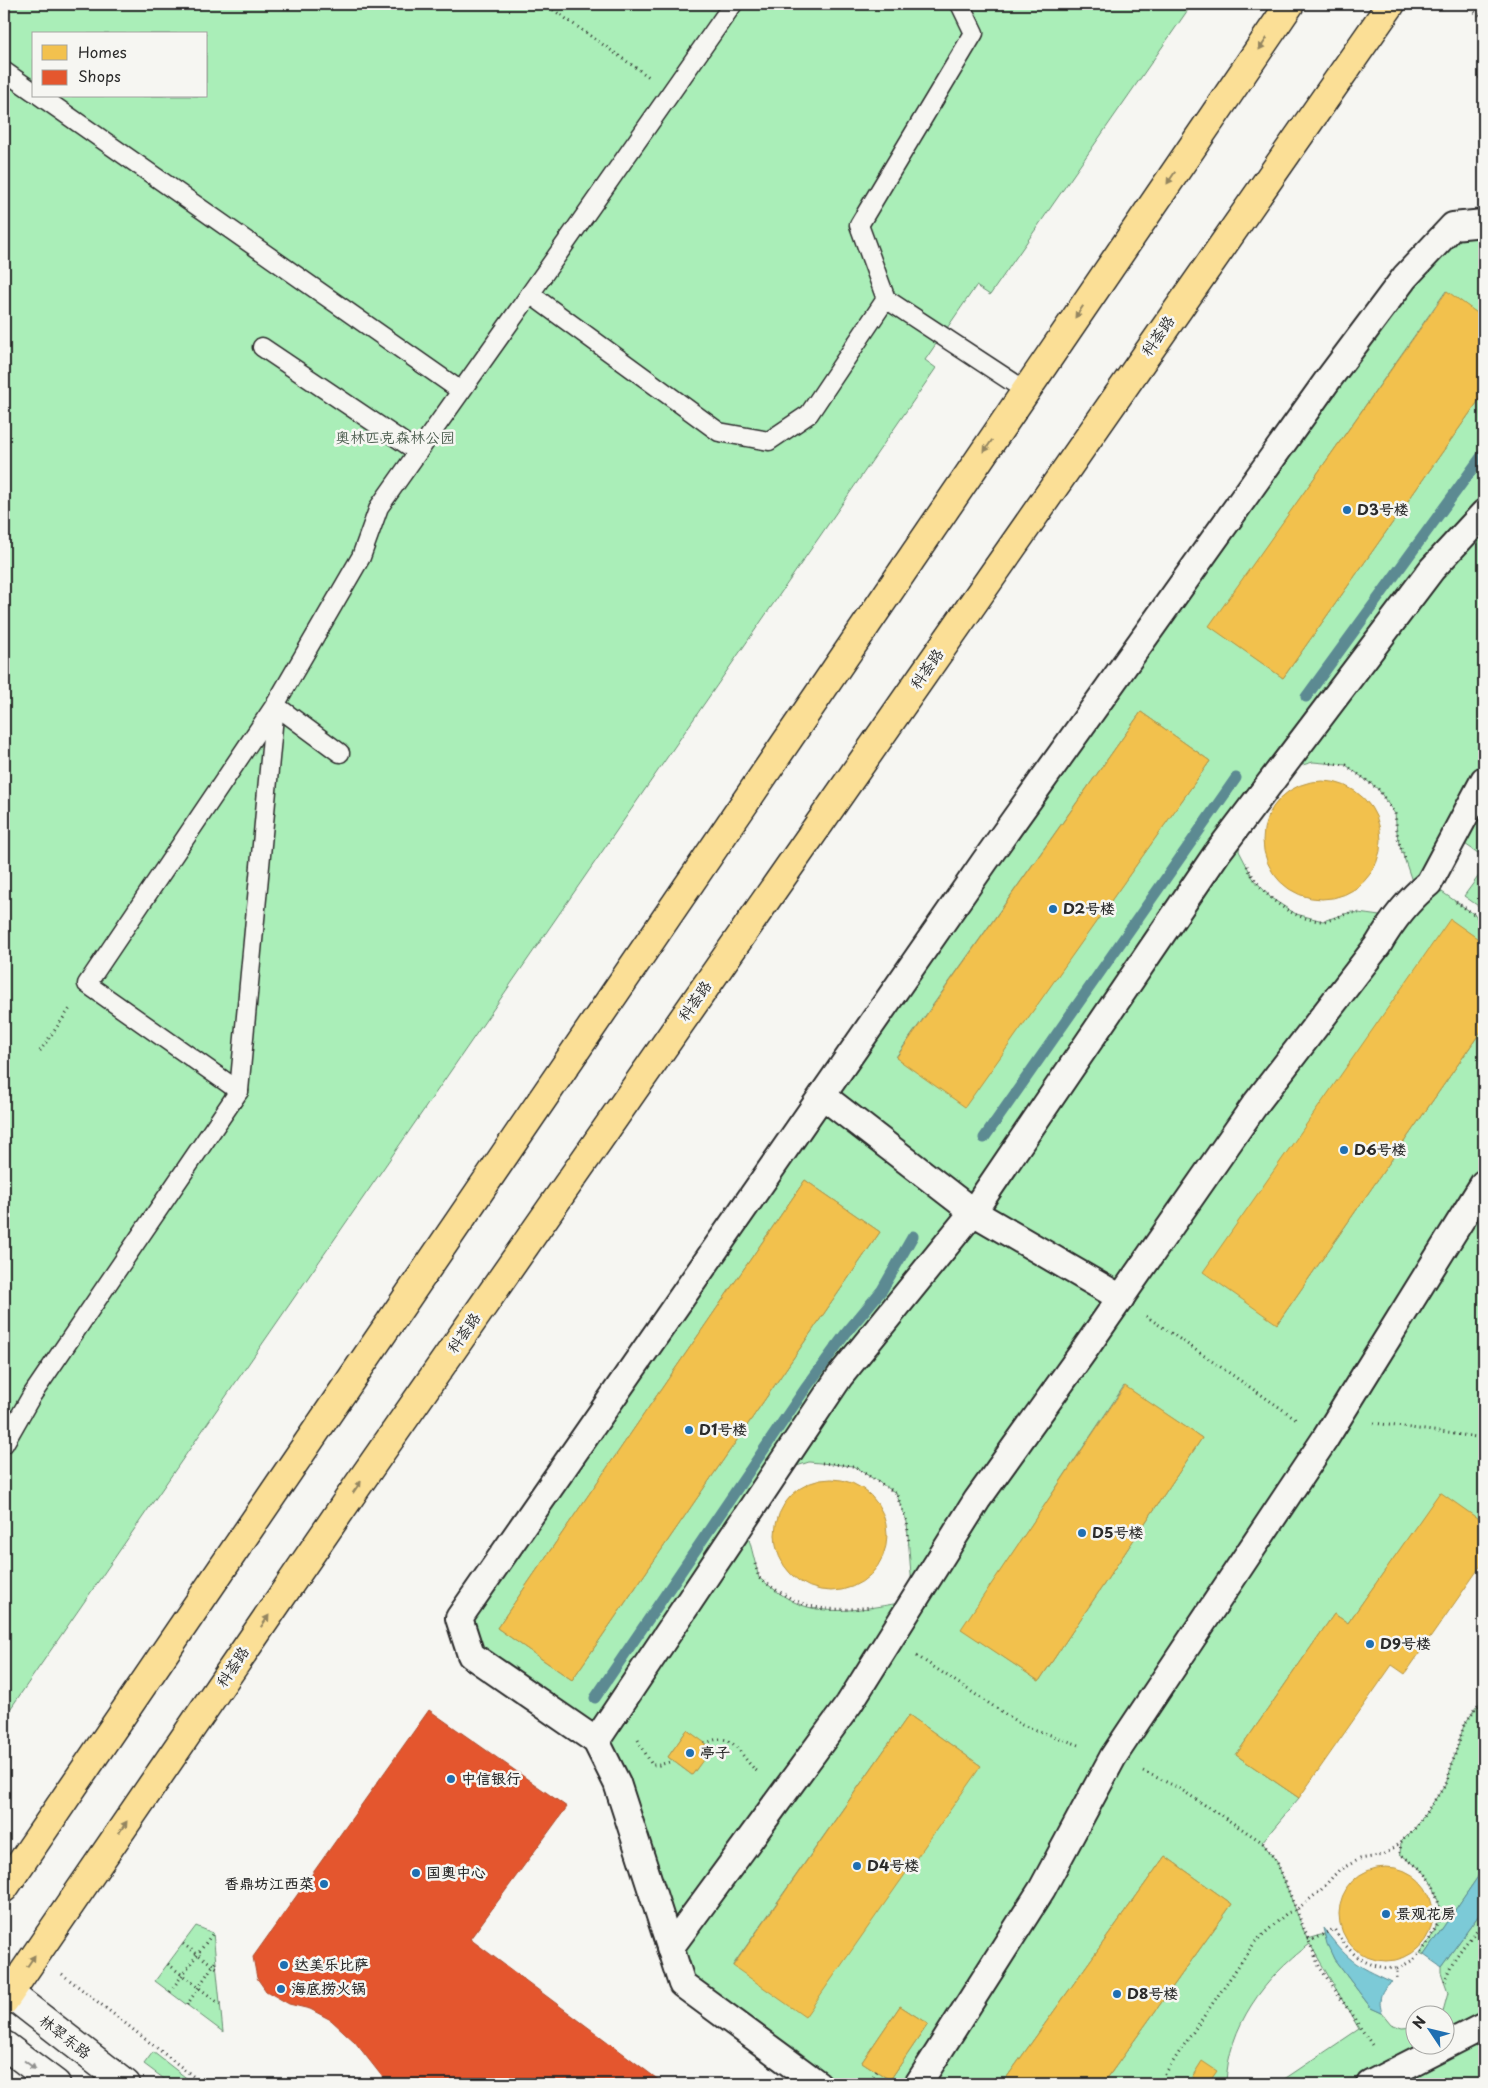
<svg xmlns="http://www.w3.org/2000/svg" width="1488" height="2088" font-family="'Playpen Sans','LXGW WenKai TC',sans-serif">
  <style>
    .green { fill: #aaeeb8; stroke: #6a8c72; fill-rule: evenodd }
    .water { fill: #7bcad7; stroke: #5b8a92 }
    .homes { fill: #f2c14e; stroke: #b69444 }
    .shops { fill: #e4572e; stroke: #ac4a2d }
    .lines { fill: none; stroke-linecap: round; stroke-linejoin: round }
    .stream { stroke: #5b8a92; stroke-width: 11 }
    .service-casing { stroke: #2b2b2b; stroke-width: 21 }
    .pedestrian-casing { stroke: #2b2b2b; stroke-width: 30 }
    .minor-casing { stroke: #2b2b2b; stroke-width: 31 }
    .primary-casing { stroke: #2b2b2b; stroke-width: 31 }
    .path { stroke: #2b2b2b; stroke-width: 3; stroke-dasharray: 1 4; stroke-linecap: butt }
    .service { stroke: #f6f6f2; stroke-width: 18 }
    .pedestrian { stroke: #f6f6f2; stroke-width: 26 }
    .minor { stroke: #f6f6f2; stroke-width: 28 }
    .primary { stroke: #fbdf96; stroke-width: 28 }
    .oneway { fill: #938560 }
    .oneway2 { fill: #90908e }
    .poi-dot { fill: #1f6fb2; stroke: #f6f6f2; stroke-width: 2 }
    .labels { text-anchor: middle; stroke-width: 5; stroke-linejoin: round; paint-order: stroke }
    .street-label { font-size: 15px; fill: #2b2b2b; stroke: #f6f6f2 }
    .park-label { font-size: 15px; fill: #4b5c4e; stroke: #f6f6f2 }
    .poi-label { font-size: 15px; font-weight: bold; fill: #2b2b2b; stroke: #f6f6f2; text-anchor: start }
  </style>
  <rect width="100%" height="100%" fill="#f6f6f2"/>
  <filter id="ink" filterUnits="userSpaceOnUse"><feTurbulence type="fractalNoise" baseFrequency=".02" numOctaves="2"/><feDisplacementMap in="SourceGraphic" scale="10" xChannelSelector="R" yChannelSelector="G"/><feConvolveMatrix kernelMatrix="1 2 1 2 8 2 1 2 1" color-interpolation-filters="sRGB"/></filter>
  <g filter="url(#ink)">
    <!-- green -->
    <g class="green">
      <path d="M4,4H1192L990,295L976,286L925,360L936,368L4,1718ZM34,34H206V96H34Z"/>
      <path d="M1484,223V318L1446,291L1210,626L1283,678L1484,393V857L1453,836L1429,883L1484,921V943L1450,920L1277,1324L1484,1027V1523L1440,1493L1348,1623L1334,1614L1236,1755L1299,1798L1262,1842L1277,1862L1307,1939L1324,1934L1334,1959L1371,2008L1382,2013L1391,2024L1402,2028L1413,2027L1416,2046H1446V2016L1442,2015L1448,1993L1441,1973V1967L1484,1908V2084H1277L1359,2029L1310,1944C1264,1978 1228,2026 1226,2084H1208L1216,2071L1202,2062L1192,2077L1203,2084H1103L1232,1904L1165,1856L1002,2084H818L682,1984L596,1741L502,1677L459,1618L1453,226ZM1141,712L1210,761L965,1106L896,1057ZM1313,762L1346,765L1378,789L1395,814L1398,840L1416,893L1394,918L1351,912L1323,921L1296,914L1271,898L1253,878L1239,851L1242,820L1278,772ZM805,1180L880,1232L572,1680L497,1628ZM1124,1386L1202,1438L1039,1681L962,1629ZM809,1462L853,1466L896,1493L907,1522L913,1601C876,1606 829,1619 794,1602C782,1596 770,1586 759,1578L744,1519L775,1473ZM909,1715L981,1766L733,1966V1965ZM687,1730L711,1748L692,1775L668,1757ZM900,2006L928,2024L890,2080L862,2062Z"/>
      <polygon points="1483,870 1484,871 1484,910 1464,896"/>
      <polygon points="1484,1696 1484,1868 1424,1955 1420,1953 1434,1933 1441,1910 1432,1882 1422,1870 1400,1854 1401,1842 1415,1828 1446,1784 1464,1725"/>
      <polygon points="196,1926 213,1933 223,2032 155,1981"/>
      <polygon points="153,2052 194,2084 171,2084 144,2064"/>
    </g>
    <!-- water -->
    <g class="water">
      <polygon points="1484,1868 1484,1908 1441,1967 1424,1955"/>
      <path d="M1323,1928C1349,1961 1353,1964 1392,1982C1380,1989 1378,2000 1382,2013L1371,2008L1334,1959L1327,1944Z"/>
    </g>
    <!-- homes -->
    <g class="homes">
      <polygon points="1447,291 1484,318 1484,393 1283,678 1209,626"/>
      <polygon points="1141,712 1210,761 965,1107 896,1058"/>
      <circle cx="1322" cy="840" r="59"/>
      <polygon points="1450,919 1484,943 1484,1027 1277,1324 1203,1272"/>
      <polygon points="805,1180 880,1232 572,1680 497,1628"/>
      <polygon points="1125,1386 1202,1438 1039,1681 961,1629"/>
      <circle cx="831" cy="1535" r="56"/>
      <polygon points="1440,1492 1484,1523 1484,1561 1405,1674 1392,1665 1299,1798 1236,1755 1334,1614 1348,1623"/>
      <polygon points="909,1715 981,1766 805,2017 733,1966"/>
      <polygon points="687,1730 712,1748 692,1775 668,1757"/>
      <polygon points="1165,1856 1232,1904 1103,2084 1002,2084"/>
      <circle cx="1386" cy="1914" r="47"/>
      <polygon points="900,2006 928,2024 890,2080 862,2062"/>
      <polygon points="1202,2061 1217,2071 1208,2084 1203,2084 1192,2077"/>
    </g>
    <!-- shops -->
    <polygon class="shops" points="429,1710 567,1807 470,1939 664,2084 388,2084 355,2042 331,2020 310,2009 289,2004 266,1991 257,1978 253,1957"/>
    <g class="lines">
      <!-- stream -->
      <g class="stream">
        <polyline points="1306,697 1484,453"/>
        <polyline points="984,1138 1236,778"/>
        <polyline points="595,1698 805,1389 846,1333 882,1290 913,1236"/>
      </g>
      <!-- service casing -->
      <g class="service-casing">
        <g id="service">
          <polyline points="4,71 34,92"/>
          <polyline points="40,96 461,391"/>
          <polyline points="530,294 733,4"/>
          <polyline points="886,299 1026,391"/>
          <polyline points="262,347 418,452"/>
          <polyline points="239,1091 87,984 275,705 340,753"/>
          <polyline points="4,1444 32,1395 239,1091 275,705 361,557 379,507 530,294 719,432 769,441 809,414 886,299 859,225 974,33 960,4"/>
        </g>
      </g>
      <!-- pedestrian casing -->
      <g class="pedestrian-casing">
        <g id="pedestrian">
          <polyline points="823,1096 973,1212 1121,1298"/>
          <polyline points="596,1741 840,1376 973,1212 1217,853 1432,569 1484,513"/>
          <path d="M670,1948L849,1704L977,1500L1083,1352L1254,1106L1378,945C1392,921 1407,901 1429,883L1484,780"/>
          <polyline points="818,2084 682,1984 617,1783 596,1741 471,1655 459,1618 985,861 1327,381 1405,277 1453,226 1484,223"/>
          <polyline points="918,2084 1042,1889 1113,1757 1325,1439 1484,1183"/>
          <polyline points="1370,2084 1484,2026"/>
        </g>
      </g>
      <!-- minor casing -->
      <g class="minor-casing">
        <g id="minor">
          <polyline points="4,1989 126,2084"/>
          <polyline points="4,2045 56,2084"/>
        </g>
      </g>
      <!-- primary casing -->
      <g class="primary-casing">
        <g id="primary">
          <polyline points="4,1888 1290,4"/>
          <polyline points="4,2001 358,1485 1391,4"/>
        </g>
      </g>
      <!-- path -->
      <g class="path">
        <polyline points="545,4 649,77"/>
        <polyline points="1462,4 1484,18"/>
        <polyline points="1479,77 1484,81"/>
        <polyline points="1326,763 1346,765 1378,789 1395,814 1398,840 1405,859"/>
        <path d="M1247,866C1260,893 1290,920 1322,921C1335,921 1345,911 1359,913"/>
        <polyline points="1456,902 1484,921"/>
        <polyline points="40,1051 71,1007"/>
        <polyline points="1146,1316 1298,1420"/>
        <polyline points="1374,1423 1484,1438"/>
        <polyline points="822,1463 853,1466 896,1493 907,1522 909,1544"/>
        <path d="M755,1564L759,1578C802,1609 819,1613 872,1607"/>
        <polyline points="917,1656 1022,1725 1082,1746"/>
        <polyline points="638,1740 652,1765 659,1765 673,1761"/>
        <path d="M705,1744C735,1727 739,1758 758,1772"/>
        <polyline points="1143,1771 1177,1787 1262,1842 1277,1862 1319,1966 1372,2045"/>
        <path d="M1308,1939L1312,1940L1334,1929C1351,1956 1365,1967 1397,1969V1978"/>
        <polyline points="183,1944 217,1968"/>
        <polyline points="168,1964 220,2004"/>
        <polyline points="1397,1969 1413,1960 1426,1946 1439,1921 1441,1911 1432,1882 1422,1870 1400,1854 1401,1842"/>
        <polyline points="62,1974 203,2084"/>
        <path d="M1445,1982C1451,1957 1469,1941 1484,1921"/>
        <polyline points="170,1992 213,1933"/>
        <polyline points="187,2005 216,1961"/>
        <polyline points="867,2084 877,2071"/>
        <polyline points="1163,2084 1165,2074 1182,2048 1255,1942 1287,1913 1296,1910 1320,1891 1339,1870 1360,1859 1384,1855 1401,1842 1415,1828 1446,1784 1464,1725 1484,1696"/>
      </g>
      <!-- service -->
      <use href="#service" class="service"/>
      <!-- pedestrian -->
      <use href="#pedestrian" class="pedestrian"/>
      <!-- minor -->
      <use href="#minor" class="minor"/>
      <!-- primary -->
      <use href="#primary" class="primary"/>
    </g>
    <!-- one-way arrows -->
    <defs><path id="oneway-solid" d="M-6-.8H1V-3.2L6.5 0L1 3.2V.8H-6Z" transform="scale(1.25)"/></defs>
    <g class="oneway">
      <use href="#oneway-solid" transform="translate(1263 44) rotate(124)"/>
      <use href="#oneway-solid" transform="translate(1171 178) rotate(124)"/>
      <use href="#oneway-solid" transform="translate(1079 312) rotate(124)"/>
      <use href="#oneway-solid" transform="translate(988 446) rotate(124)"/>
      <use href="#oneway-solid" transform="translate(357 1487) rotate(-55)"/>
      <use href="#oneway-solid" transform="translate(265 1621) rotate(-56)"/>
      <use href="#oneway-solid" transform="translate(123 1827) rotate(-56)"/>
      <use href="#oneway-solid" transform="translate(31 1961) rotate(-56)"/>
    </g>
    <use class="oneway2" href="#oneway-solid" transform="translate(30 2065) rotate(37)"/>
  </g>
  <!-- markers -->
  <g class="poi-dot">
    <circle cx="1347" cy="510" r="5"/>
    <circle cx="1053" cy="909" r="5"/>
    <circle cx="1344" cy="1150" r="5"/>
    <circle cx="689" cy="1430" r="5"/>
    <circle cx="1082" cy="1533" r="5"/>
    <circle cx="1370" cy="1644" r="5"/>
    <circle cx="690" cy="1753" r="5"/>
    <circle cx="451" cy="1779" r="5"/>
    <circle cx="857" cy="1866" r="5"/>
    <circle cx="416" cy="1873" r="5"/>
    <circle cx="324" cy="1884" r="5"/>
    <circle cx="1386" cy="1914" r="5"/>
    <circle cx="284" cy="1965" r="5"/>
    <circle cx="281" cy="1989" r="5"/>
    <circle cx="1117" cy="1994" r="5"/>
  </g>
  <g class="labels">
    <!-- street labels -->
    <g class="street-label">
      <text transform="translate(1158 336) rotate(-55)" y="5">科荟路</text>
      <text transform="translate(927 669) rotate(-55)" y="5">科荟路</text>
      <text transform="translate(695 1001) rotate(-55)" y="5">科荟路</text>
      <text transform="translate(464 1333) rotate(-55)" y="5">科荟路</text>
      <text transform="translate(233 1667) rotate(-56)" y="5">科荟路</text>
      <text transform="translate(65 2037) rotate(38)" y="5">林翠东路</text>
    </g>
    <!-- park labels -->
    <g class="park-label">
      <text x="395" y="443">奥林匹克森林公园</text>
    </g>
    <!-- poi labels -->
    <g class="poi-label">
      <text x="1357" y="515">D3号楼</text>
      <text x="1063" y="914">D2号楼</text>
      <text x="1354" y="1155">D6号楼</text>
      <text x="699" y="1435">D1号楼</text>
      <text x="1092" y="1538">D5号楼</text>
      <text x="1380" y="1649">D9号楼</text>
      <text x="700" y="1758">亭子</text>
      <text x="461" y="1784">中信银行</text>
      <text x="867" y="1871">D4号楼</text>
      <text x="426" y="1878">国奥中心</text>
      <text x="314" y="1889" text-anchor="end">香鼎坊江西菜</text>
      <text x="1396" y="1919">景观花房</text>
      <text x="294" y="1970">达美乐比萨</text>
      <text x="291" y="1994">海底捞火锅</text>
      <text x="1127" y="1999">D8号楼</text>
    </g>
  </g>
  <!-- margin -->
  <rect width="1488" height="2088" fill="none" stroke="#f6f6f2" stroke-width="20"/>
  <rect x="10" y="10" width="1468" height="2068" fill="none" stroke="#2b2b2b" stroke-width="2" filter="url(#ink)"/>
  <!-- legend -->
  <rect x="32" y="32" width="175" height="65" fill="#f6f6f2" stroke="#a5a5a2"/>
  <rect x="42" y="45" width="25" height="15" fill="#f2c14e" stroke="#a5a5a2"/>
  <text x="78" y="58" font-size="15" fill="#2b2b2b">Homes</text>
  <rect x="42" y="70" width="25" height="15" fill="#e4572e" stroke="#a5a5a2"/>
  <text x="78" y="82" font-size="15" fill="#2b2b2b">Shops</text>
  <!-- north arrow -->
  <g transform="translate(1430 2030) rotate(305)"><circle r="24" fill="#f6f6f2" stroke="#a5a5a2"/>
  <path d="M0-4L9 19L0 12L-9 19Z" fill="#1f6fb2"/>
  <text y="-8" font-size="14" font-weight="bold" text-anchor="middle" fill="#2b2b2b">N</text>
  </g>
</svg>
